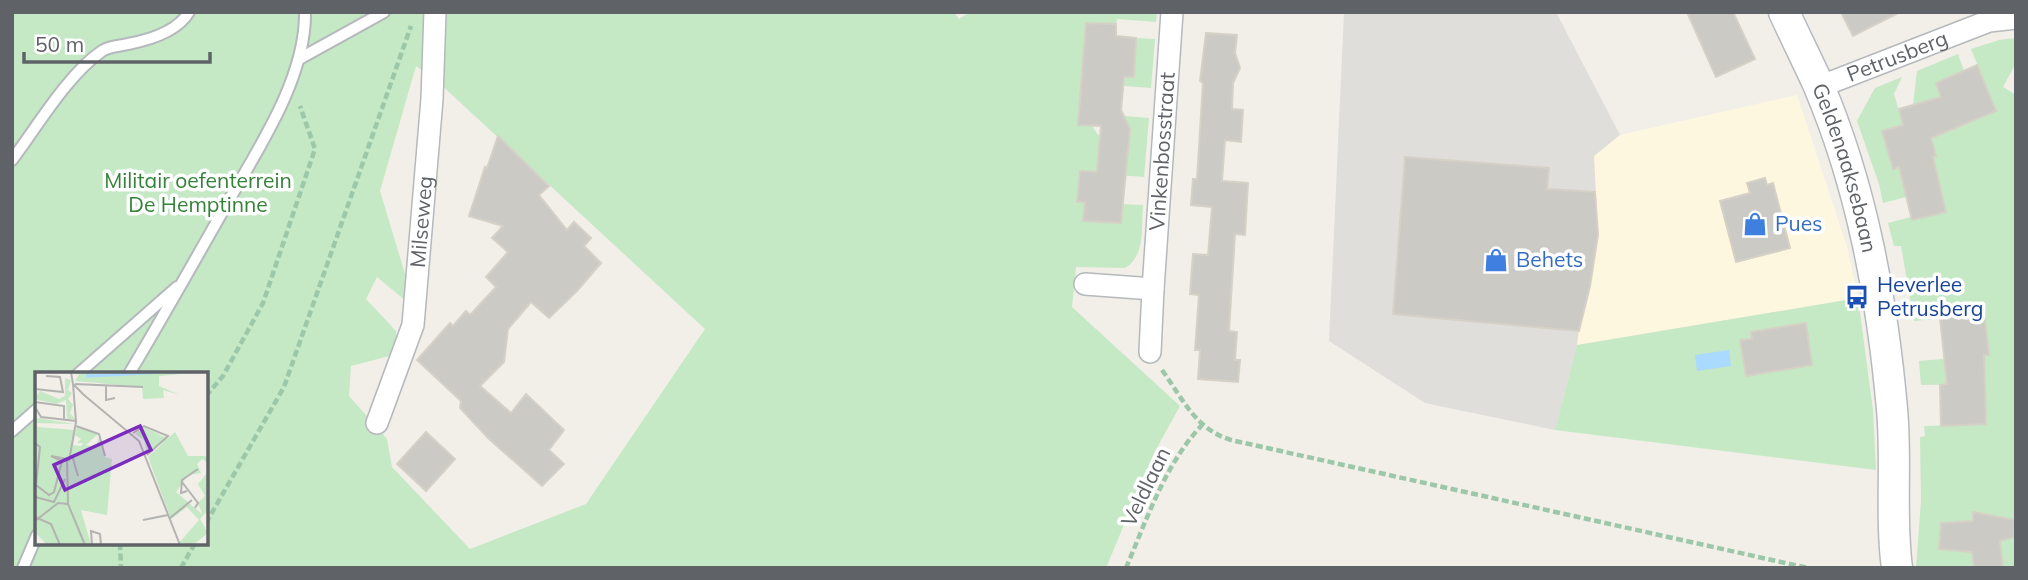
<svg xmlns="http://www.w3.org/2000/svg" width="2028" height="580" font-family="Mulish,sans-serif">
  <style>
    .commercial { fill: #fef7e0 }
    .industrial { fill: #e0deda }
    .green { fill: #c5e8c5; fill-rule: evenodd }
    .water { fill: #aadaff }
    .building { fill: #cccac5; stroke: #d6d1c6; stroke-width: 2 }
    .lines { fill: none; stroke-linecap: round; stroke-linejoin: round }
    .lane-casing { stroke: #b5b8bc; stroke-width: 14 }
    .street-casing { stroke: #b5b8bc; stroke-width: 24 }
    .secondary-casing { stroke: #b6babf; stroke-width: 33 }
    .path { stroke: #9cc7a9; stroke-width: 4.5; stroke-dasharray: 7 3.5; stroke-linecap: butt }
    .lane { stroke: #fff; stroke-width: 10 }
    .street { stroke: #fff; stroke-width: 21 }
    .secondary { stroke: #fff; stroke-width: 30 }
    .labels { text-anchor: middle; stroke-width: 7; stroke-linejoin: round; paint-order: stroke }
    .street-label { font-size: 21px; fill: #5f6368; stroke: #fff }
    .park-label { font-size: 21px; fill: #348238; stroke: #fff }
    .shop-label { font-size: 21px; fill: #366cbe; stroke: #fff; text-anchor: start }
    .transit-label { font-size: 21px; fill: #164399; stroke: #fff; text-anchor: start }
    .inset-river { fill: none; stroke: #aadaff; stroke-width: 3.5 }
    .inset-road { fill: none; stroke: #b3b3b1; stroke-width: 2 }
    .view { fill: #7b2cbf; fill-opacity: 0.15; stroke: #7b2cbf; stroke-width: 3.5 }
    .inset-edge { fill: none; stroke: #5f6368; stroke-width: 3.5 }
  </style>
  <rect width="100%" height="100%" fill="#f1efe8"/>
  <!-- commercial -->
  <polygon class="commercial" points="1797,95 1847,247 1858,298 1577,345 1595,193 1594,156 1620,135"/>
  <!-- industrial -->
  <polygon class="industrial" points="1344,12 1556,12 1620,135 1594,156 1598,235 1590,286 1580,319 1577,345 1555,430 1425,403 1329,341"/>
  <!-- green -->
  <g class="green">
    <path d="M12,12H954L959,19L970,12H976L978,14L981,12H1157L1156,22L1117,19L1116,24L1086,23L1083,74L1133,77L1136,38L1155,39L1151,88L1124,86L1122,100L1078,125L1092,126L1098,135H1100L1099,150L1124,116L1149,118L1144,177L1080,172L1078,201L1085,202L1084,221L1120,223L1121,204L1143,205C1141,226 1146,256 1125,268L1076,267L1072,307L1180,406L1154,453L1106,568H12ZM416,66L437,81L705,329L586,504L470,549L392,467L387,439L349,396L351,366L397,354L396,331L366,299L377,277L406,301L408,284L380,191ZM37,374H206V543H37Z"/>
    <polygon points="2016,38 2016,63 2003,87 2016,95 2016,568 1916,568 1921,501 1920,437 1925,436 1924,426 1986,424 1985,384 1921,385 1919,361 1989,355 1984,314 1914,321 1901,246 1894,246 1888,223 1911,217 1912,220 1946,212 1939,181 1904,189 1906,197 1883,203 1879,184 1857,121 1875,88 1902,77 1894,94 1903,125 1882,131 1892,168 1935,157 1921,103 1913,105 1917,71 1958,54 1964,71 1936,83 1949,115 1984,115 1996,110 1971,49 1999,40"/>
    <polygon points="1858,298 1873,410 1876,470 1555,430 1577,345"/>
  </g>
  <!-- water -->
  <polygon class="water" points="1729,350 1731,366 1697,371 1695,355"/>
  <!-- building -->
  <g class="building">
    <polygon points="1687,12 1733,12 1755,59 1716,77"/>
    <polygon points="1841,12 1900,12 1853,36"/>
    <polygon points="1086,23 1116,24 1116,36 1136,38 1134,77 1124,77 1121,110 1130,129 1121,223 1083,221 1085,202 1077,202 1080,171 1097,172 1101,126 1078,125"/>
    <polygon points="1206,33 1237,35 1235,53 1240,68 1233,83 1232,109 1243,110 1241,142 1225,140 1222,181 1248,183 1245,235 1235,234 1229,331 1237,332 1235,360 1240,360 1238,382 1198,379 1200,350 1195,350 1199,295 1190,294 1193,254 1208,255 1212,207 1191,205 1193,179 1197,179 1203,83 1200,81"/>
    <polygon points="1977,65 1996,111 1931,138 1936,156 1933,157 1946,212 1912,220 1899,167 1893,169 1882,131 1903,125 1899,109 1941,97 1936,83"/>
    <polygon points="498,136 549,186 539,195 567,230 574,222 591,238 584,246 601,263 577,291 549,318 531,302 508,329 504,362 480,386 511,413 526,394 564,430 549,450 564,464 542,486 488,438 460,408 461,401 417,360 450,323 453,326 466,311 470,315 496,287 486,277 508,252 492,238 503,226 469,216 485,167 487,168"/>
    <polygon points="1405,157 1549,168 1547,189 1595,192 1598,235 1590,286 1579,331 1393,314"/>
    <polygon points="1765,178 1767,185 1773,183 1790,248 1736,262 1720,201 1750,193 1747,183"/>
    <polygon points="1984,313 1989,355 1984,355 1986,424 1941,426 1940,385 1947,384 1940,318"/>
    <polygon points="1806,323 1812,365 1746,376 1740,340 1752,339 1751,332"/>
    <polygon points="426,432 455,459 426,491 397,464"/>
    <polygon points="1973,512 2015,520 2014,537 2000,541 2003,568 1974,568 1972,552 1939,549 1941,523 1973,521"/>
  </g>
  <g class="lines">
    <!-- lane casing -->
    <g class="lane-casing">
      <g id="lane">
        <polyline points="299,59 384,12"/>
        <path d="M12,160C37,127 68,74 102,51C109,46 120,46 128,44C149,40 177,32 189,12"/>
        <polyline points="78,374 177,287"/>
        <path d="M129,374C163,317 195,260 228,202C259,147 306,78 305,12"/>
        <polyline points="12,431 37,409"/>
        <polyline points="23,568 37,535"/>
      </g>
    </g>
    <!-- street casing -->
    <g class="street-casing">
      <g id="street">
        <path id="s1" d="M1819,87L1989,21L2016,18"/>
        <path id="s2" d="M1085,284L1153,289L1172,12"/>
        <polyline points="1150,352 1153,289"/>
        <path id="s3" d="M377,423L413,325L432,99L435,12"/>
      </g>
    </g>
    <!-- secondary casing -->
    <g class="secondary-casing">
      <g id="secondary">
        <path id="s4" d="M1784,12C1795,36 1807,60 1818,84C1862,187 1882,298 1892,409C1897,462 1890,515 1897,568"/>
      </g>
    </g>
    <!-- path -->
    <g class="path">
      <path d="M1162,370C1183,399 1195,429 1231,440L1808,568"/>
      <polyline points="206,396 223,376 263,303 315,149 300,106"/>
      <polyline points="206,523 284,387 411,26"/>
      <polyline points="120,543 121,568"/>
      <polyline points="181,568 195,543"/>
      <path d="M1126,568C1147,519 1165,464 1202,425"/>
    </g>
    <!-- lane -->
    <use href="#lane" class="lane"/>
    <!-- street -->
    <use href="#street" class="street"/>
    <!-- secondary -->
    <use href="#secondary" class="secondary"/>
  </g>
  <!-- icons -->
  <defs>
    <g id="shop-bare" transform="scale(1.89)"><path d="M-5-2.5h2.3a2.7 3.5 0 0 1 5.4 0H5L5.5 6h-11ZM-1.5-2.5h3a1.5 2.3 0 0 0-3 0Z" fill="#3f7fe0" stroke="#fff" stroke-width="2.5" paint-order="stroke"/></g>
    <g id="bus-bare" transform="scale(1.89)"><path d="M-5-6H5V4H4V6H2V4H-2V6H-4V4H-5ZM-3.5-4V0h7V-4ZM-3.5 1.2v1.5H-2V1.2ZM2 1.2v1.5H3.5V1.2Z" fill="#1a4fb4" stroke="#fff" stroke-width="2.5" paint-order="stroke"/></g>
  </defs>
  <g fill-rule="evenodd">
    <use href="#shop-bare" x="1755" y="224"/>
    <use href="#shop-bare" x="1496" y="260"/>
    <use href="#bus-bare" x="1857" y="297"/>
  </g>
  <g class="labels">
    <!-- street labels -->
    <g class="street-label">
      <text dy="7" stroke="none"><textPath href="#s1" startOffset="84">Petrusberg</textPath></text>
      <text dy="7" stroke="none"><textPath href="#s2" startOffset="206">Vinkenbosstraat</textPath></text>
      <text dy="7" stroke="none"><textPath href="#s4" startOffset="168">Geldenaaksebaan</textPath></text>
      <text dy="7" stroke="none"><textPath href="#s3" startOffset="208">Milseweg</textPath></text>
      <text transform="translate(1146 487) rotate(-64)" y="7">Veldlaan</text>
    </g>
    <!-- park labels -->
    <g class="park-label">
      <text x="198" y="188">Militair oefenterrein<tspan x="198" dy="24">De Hemptinne</tspan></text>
    </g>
    <!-- shop labels -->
    <g class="shop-label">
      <text x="1775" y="231">Pues</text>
      <text x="1516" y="267">Behets</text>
    </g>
    <!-- transit labels -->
    <g class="transit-label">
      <text x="1877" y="292">Heverlee<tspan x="1877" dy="24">Petrusberg</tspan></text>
    </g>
  </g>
  <!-- overview -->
  <g transform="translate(35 372)">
    <rect width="173" height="173" fill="#f1efe8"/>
    <path d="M53,0L58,4L168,0L124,4V14L145,23L128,18L129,26L108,27L107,15L40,9L44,3L38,1ZM30,6L36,8L33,18L37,21L33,27L38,33L35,41L40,47H32L31,28L21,32L0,27V18L3,23L5,19L24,27L30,24ZM3,46L39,52L0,51L3,55L39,58L38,73L46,74L48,71H42L46,67L40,63L42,55L63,62L51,73L60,75L65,64L70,85L77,87L72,143L46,138L56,173H12L0,160V48ZM109,55L133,67L112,82L109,68L100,62ZM140,60L153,84H173V91L167,87L162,92L166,101L153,103L141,120L167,142L163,131L170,124L163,112L173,100V138L165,147L173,161L158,173L144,171L164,148L152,135L136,147L113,85Z" fill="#c5e8c5"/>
    <path class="inset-river" d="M53,0V4L125,0"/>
    <path class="inset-road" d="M36,0L38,12L49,23L104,69L145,173M40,12L108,15M71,13V28L80,26M0,17L28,20L25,5L11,4M0,30L29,34V47M0,35L6,45L41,49M41,54L64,62L70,84M98,61L109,54L133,64L112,83M0,71L5,75L1,113L14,123L19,120L27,89L16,84L32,87L33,132M37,83L43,104M34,89L41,50L38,12M147,110L163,131L160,136M152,119L146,121L147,108L163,97M0,125L19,130L30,107M0,145L16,152L25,173M135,146L157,128M108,148L133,143M0,149L23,131L33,132L50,173M57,173L56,159L65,162L66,173"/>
    <path class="view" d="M105,54L116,78L30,118L19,93Z"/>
    <rect width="173" height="173" class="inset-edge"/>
  </g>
  <!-- border -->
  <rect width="2028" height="580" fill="none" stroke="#5f6368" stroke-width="28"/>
  <!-- scale -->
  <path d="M24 52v10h186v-10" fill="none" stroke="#5f6368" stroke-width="3.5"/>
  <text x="35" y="52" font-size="21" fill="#5f6368" stroke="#ffffff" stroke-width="5" paint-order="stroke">50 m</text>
</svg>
